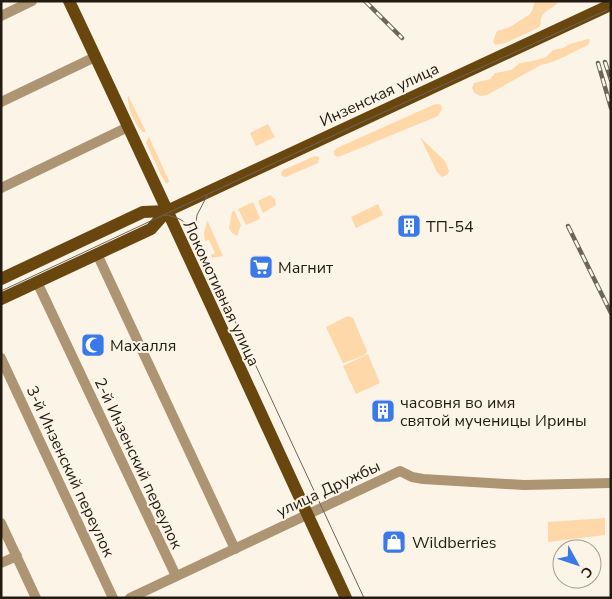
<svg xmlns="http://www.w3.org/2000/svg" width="612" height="599" font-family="'Nunito Sans',sans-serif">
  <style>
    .green { fill: #fed8a9 }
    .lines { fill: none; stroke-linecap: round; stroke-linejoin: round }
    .minor { stroke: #ad9473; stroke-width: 10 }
    .major { stroke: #68460e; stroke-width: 12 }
    .tram { stroke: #6d655a; stroke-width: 1 }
    .rail-casing { stroke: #6d655a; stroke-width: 4.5 }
    .rail { stroke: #fdf4e8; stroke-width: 2.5; stroke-dasharray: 8; stroke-linecap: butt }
    .labels { text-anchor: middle; stroke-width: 4; stroke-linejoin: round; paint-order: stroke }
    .street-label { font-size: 16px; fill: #231b10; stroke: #fdf4e8 }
    .poi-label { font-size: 16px; fill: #231b10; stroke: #fdf4e8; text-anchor: start }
  </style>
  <rect width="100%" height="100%" fill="#fdf4e8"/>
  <!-- green -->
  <g class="green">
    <path d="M535,1H560C553,9 539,11 541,24L538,28L505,43L495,45L493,41L497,31L510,27L530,14L532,11Z"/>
    <path d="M588,39L590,40L588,45C572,52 558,62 541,65L487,95L481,96L474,93L472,88L474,83L490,79L495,73L511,70L520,63L533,61L546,57L553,50L563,48L570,44Z"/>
    <path d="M128,95L146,132H143C134,125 127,106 128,95Z"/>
    <polygon points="438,104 441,105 442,109 438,116 341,156 338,157 334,155 334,151 337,148 433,105"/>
    <polygon points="268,124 275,137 256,146 250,133"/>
    <polygon points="149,137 169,181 167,184 162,177 146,143"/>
    <polygon points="420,137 445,161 449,171 448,174 442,177 437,172"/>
    <polygon points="315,156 319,157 318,163 286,177 282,176 281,173 283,170"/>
    <polygon points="270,195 275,199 276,205 263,213 258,201"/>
    <polygon points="253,202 260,218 258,220 246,225 238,209"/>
    <polygon points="378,204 383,215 356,228 351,217"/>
    <polygon points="234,210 241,225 237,236 232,233 229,228 232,212"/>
    <polygon points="207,221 208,222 223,256 212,258 211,255 215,253 209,240 205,241 204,233"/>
    <polygon points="348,316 353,318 367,351 365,355 343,363 326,327"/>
    <polygon points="368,354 380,383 356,394 343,366"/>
    <polygon points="605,518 605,535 548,542 548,522"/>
  </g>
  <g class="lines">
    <!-- minor -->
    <g class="minor">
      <polyline points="1,16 32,1"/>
      <polyline points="1,102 95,57"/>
      <polyline points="1,188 128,127"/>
      <polyline points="97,254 235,549"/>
      <polyline points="37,282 176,576"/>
      <polyline points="1,358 113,598"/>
      <polyline points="1,523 36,598"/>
      <polyline points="1,563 17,556"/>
      <polyline points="130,598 400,471 412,477 423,479 524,485 611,483"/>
    </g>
    <!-- major -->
    <g class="major">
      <path d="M69,1C163,199 254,399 346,598"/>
      <polyline points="1,279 143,212 167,211 606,7"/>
      <polyline points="1,299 151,229 167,211"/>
    </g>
    <!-- tram -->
    <g class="tram">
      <path d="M164,215C178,216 188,222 195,235L364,598"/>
      <polyline points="194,235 197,215 207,196"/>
      <polyline points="1,291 358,124 607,10"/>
    </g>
    <!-- rail casing -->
    <g class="rail-casing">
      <g id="rail">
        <polyline points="365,1 402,38"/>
        <polyline points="605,62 611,80"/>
        <polyline points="598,63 611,108"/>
        <polyline points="568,226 611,313"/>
      </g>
    </g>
    <!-- rail -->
    <use href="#rail" class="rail"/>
  </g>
  <!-- icons -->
  <defs>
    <g id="building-square" transform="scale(1.25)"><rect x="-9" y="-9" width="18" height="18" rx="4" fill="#3a79e8" stroke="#fdf4e8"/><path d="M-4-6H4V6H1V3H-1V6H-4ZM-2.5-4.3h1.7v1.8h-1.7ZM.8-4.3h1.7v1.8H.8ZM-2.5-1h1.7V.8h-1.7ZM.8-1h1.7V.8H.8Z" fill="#fff"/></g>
    <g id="supermarket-square" transform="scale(1.25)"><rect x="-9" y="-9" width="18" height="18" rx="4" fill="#3a79e8" stroke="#fdf4e8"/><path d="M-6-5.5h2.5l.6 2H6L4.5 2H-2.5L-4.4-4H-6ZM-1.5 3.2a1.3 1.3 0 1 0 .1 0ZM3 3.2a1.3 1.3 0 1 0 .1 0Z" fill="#fff"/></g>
    <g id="mosque-square" transform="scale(1.25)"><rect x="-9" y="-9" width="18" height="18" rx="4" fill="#3a79e8" stroke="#fdf4e8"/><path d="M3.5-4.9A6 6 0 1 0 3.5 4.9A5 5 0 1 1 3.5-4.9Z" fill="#fff"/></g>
    <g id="shop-square" transform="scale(1.25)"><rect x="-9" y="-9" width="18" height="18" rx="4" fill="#3a79e8" stroke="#fdf4e8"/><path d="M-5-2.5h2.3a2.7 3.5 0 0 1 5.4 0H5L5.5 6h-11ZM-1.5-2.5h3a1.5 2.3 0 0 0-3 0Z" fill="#fff"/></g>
  </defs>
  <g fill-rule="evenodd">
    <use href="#building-square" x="409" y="226"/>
    <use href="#supermarket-square" x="261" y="267"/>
    <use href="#mosque-square" x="93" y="345"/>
    <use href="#building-square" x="383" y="411"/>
    <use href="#shop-square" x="394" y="542"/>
  </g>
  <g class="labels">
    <!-- street labels -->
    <g class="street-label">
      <text transform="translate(379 94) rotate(-25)" y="6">Инзенская улица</text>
      <text transform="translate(222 293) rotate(65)" y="6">Локомотивная улица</text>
      <text transform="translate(139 463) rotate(65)" y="6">2-й Инзенский переулок</text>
      <text transform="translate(71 471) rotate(65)" y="6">3-й Инзенский переулок</text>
      <text transform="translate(328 488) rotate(-25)" y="6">улица Дружбы</text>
    </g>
    <!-- poi labels -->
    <g class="poi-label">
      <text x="426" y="232">ТП-54</text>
      <text x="278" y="273">Магнит</text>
      <text x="110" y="351">Махалля</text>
      <text x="400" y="408">часовня во имя<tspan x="400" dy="18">святой мученицы Ирины</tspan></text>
      <text x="412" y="548">Wildberries</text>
    </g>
  </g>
  <!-- border -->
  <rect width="612" height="599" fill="none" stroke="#231b10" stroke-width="5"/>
  <!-- north arrow -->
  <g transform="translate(577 564) rotate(130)"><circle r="24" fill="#fdf4e8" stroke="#a69d92"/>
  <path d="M0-4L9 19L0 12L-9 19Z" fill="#3a79e8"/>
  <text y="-8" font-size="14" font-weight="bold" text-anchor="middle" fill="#231b10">С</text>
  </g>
</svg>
